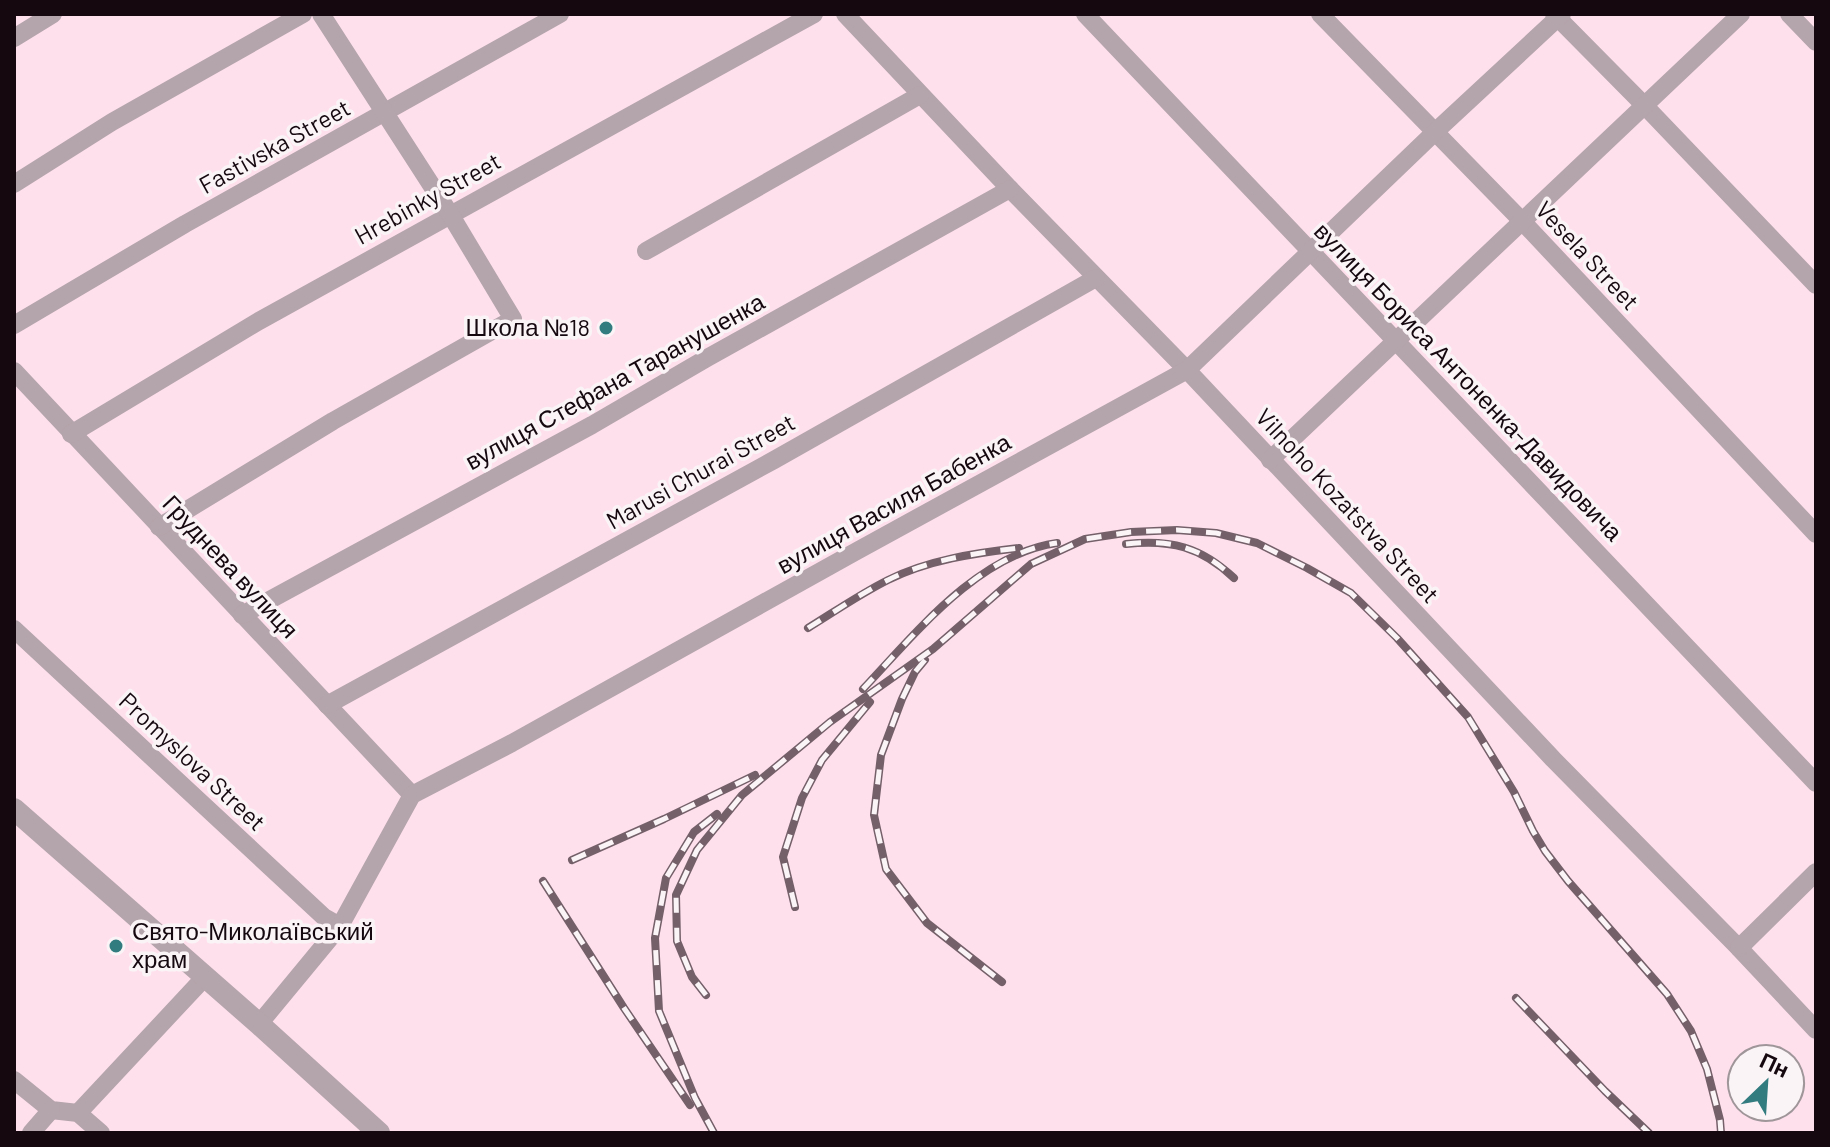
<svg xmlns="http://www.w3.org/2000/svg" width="1830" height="1147" font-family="Barlow,sans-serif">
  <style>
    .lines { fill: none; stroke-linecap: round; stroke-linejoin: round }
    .minor { stroke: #b4a4ab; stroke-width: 18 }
    .tertiary { stroke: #b4a4ab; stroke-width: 22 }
    .rail-casing { stroke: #746069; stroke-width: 8 }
    .rail { stroke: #fbf4f7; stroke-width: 5; stroke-dasharray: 15; stroke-linecap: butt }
    .poi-dot { fill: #327c7f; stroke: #fbf4f7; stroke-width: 3 }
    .labels { text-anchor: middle; stroke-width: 7; stroke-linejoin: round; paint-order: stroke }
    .street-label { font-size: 24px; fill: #15090f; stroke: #fbf4f7 }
    .poi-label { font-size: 24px; fill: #15090f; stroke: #fbf4f7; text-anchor: end }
  </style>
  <rect width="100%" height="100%" fill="#fedfec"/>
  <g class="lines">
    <!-- minor -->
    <g class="minor">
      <polyline points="845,14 1010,189 1187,370 1553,759 1739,948 1816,1030"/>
      <polyline points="1085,14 1816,783"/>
      <polyline points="1320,14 1522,221 1816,534"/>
      <polyline points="1554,14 1644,105 1816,285"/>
      <polyline points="1789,14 1816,42"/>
      <polyline points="14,38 53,14"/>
      <polyline points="14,184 112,122 303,14"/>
      <polyline points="646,251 920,95"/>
      <polyline points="14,325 185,224 560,14"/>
      <polyline points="14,371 412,795"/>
      <polyline points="71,434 259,321 814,14"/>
      <polyline points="1270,460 1741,14"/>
      <polyline points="159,527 333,421 513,319 450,214 321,14"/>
      <polyline points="242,615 592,425 707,358 1010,189"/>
      <polyline points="14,629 324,917 340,926"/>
      <polyline points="327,705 774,460 1096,278"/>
      <polyline points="1739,948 1816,872"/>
      <polyline points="259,1024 340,926 412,795 512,743 855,552 1187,370 1436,131 1562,14"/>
      <polyline points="14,1080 51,1110 78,1113 101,1133"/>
      <polyline points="78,1113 205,977"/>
      <polyline points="31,1133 51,1110"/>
    </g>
    <!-- tertiary -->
    <polyline class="tertiary" points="14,809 259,1024 379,1133"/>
    <!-- rail casing -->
    <g class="rail-casing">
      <g id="rail">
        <path d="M1126,544C1171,539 1201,547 1234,578"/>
        <path d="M808,628C834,612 860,594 888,580C928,560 975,553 1019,548"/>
        <polyline points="925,660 915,672 902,699 881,755 874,815 886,869 927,923 1002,982"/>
        <path d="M863,689C915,634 978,554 1057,543"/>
        <polyline points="572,860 664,819 755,775"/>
        <polyline points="543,881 624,1008 690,1105"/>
        <polyline points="795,907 783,857 802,798 822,760 870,702"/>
        <polyline points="706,995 692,977 677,941 676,895 697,850 742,795 830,722 933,649 1031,564 1085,539 1131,532 1177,530 1216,533 1257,543 1307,568 1351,593 1397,638 1468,717 1514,792 1533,831 1545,851 1568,881 1667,994 1691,1031 1707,1069 1720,1120 1721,1133"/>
        <polyline points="1516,998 1605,1091 1649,1133"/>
        <polyline points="714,1133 695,1098 659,1011 655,938 666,878 694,832 717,814"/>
      </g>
    </g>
    <!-- rail -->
    <use href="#rail" class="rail"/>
  </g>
  <!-- markers -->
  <g class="poi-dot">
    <circle cx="606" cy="328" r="8"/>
    <circle cx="116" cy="946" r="8"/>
  </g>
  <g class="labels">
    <!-- street labels -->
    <g class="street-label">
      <text transform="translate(275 147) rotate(-29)" y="8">Fastivska Street</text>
      <text transform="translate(428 199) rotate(-29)" y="8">Hrebinky Street</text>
      <text transform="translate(1587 256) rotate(47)" y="8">Vesela Street</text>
      <text transform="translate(615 382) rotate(-29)" y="8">вулиця Стефана Таранушенка</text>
      <text transform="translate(1468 382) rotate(46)" y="8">вулиця Бориса Антоненка-Давидовича</text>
      <text transform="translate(701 472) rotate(-29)" y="8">Marusi Churai Street</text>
      <text transform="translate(894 504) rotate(-29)" y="8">вулиця Василя Бабенка</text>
      <text transform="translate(1347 506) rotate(47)" y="8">Vilnoho Kozatstva Street</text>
      <text transform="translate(230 567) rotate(47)" y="8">Груднева вулиця</text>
      <text transform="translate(192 762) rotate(43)" y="8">Promyslova Street</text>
    </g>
    <!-- poi labels -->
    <g class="poi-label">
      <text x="590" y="336">Школа №18</text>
      <text x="132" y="940" text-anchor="start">Свято-Миколаївський<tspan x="132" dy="28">храм</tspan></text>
    </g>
  </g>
  <!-- border -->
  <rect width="1830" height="1147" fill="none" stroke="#15090f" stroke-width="32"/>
  <!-- north arrow -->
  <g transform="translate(1766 1083) rotate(25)"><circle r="38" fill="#fbf4f7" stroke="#9f969a" stroke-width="2"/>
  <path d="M0-6L14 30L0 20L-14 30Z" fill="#327c7f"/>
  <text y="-12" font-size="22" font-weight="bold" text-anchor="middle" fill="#15090f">Пн</text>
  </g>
</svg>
